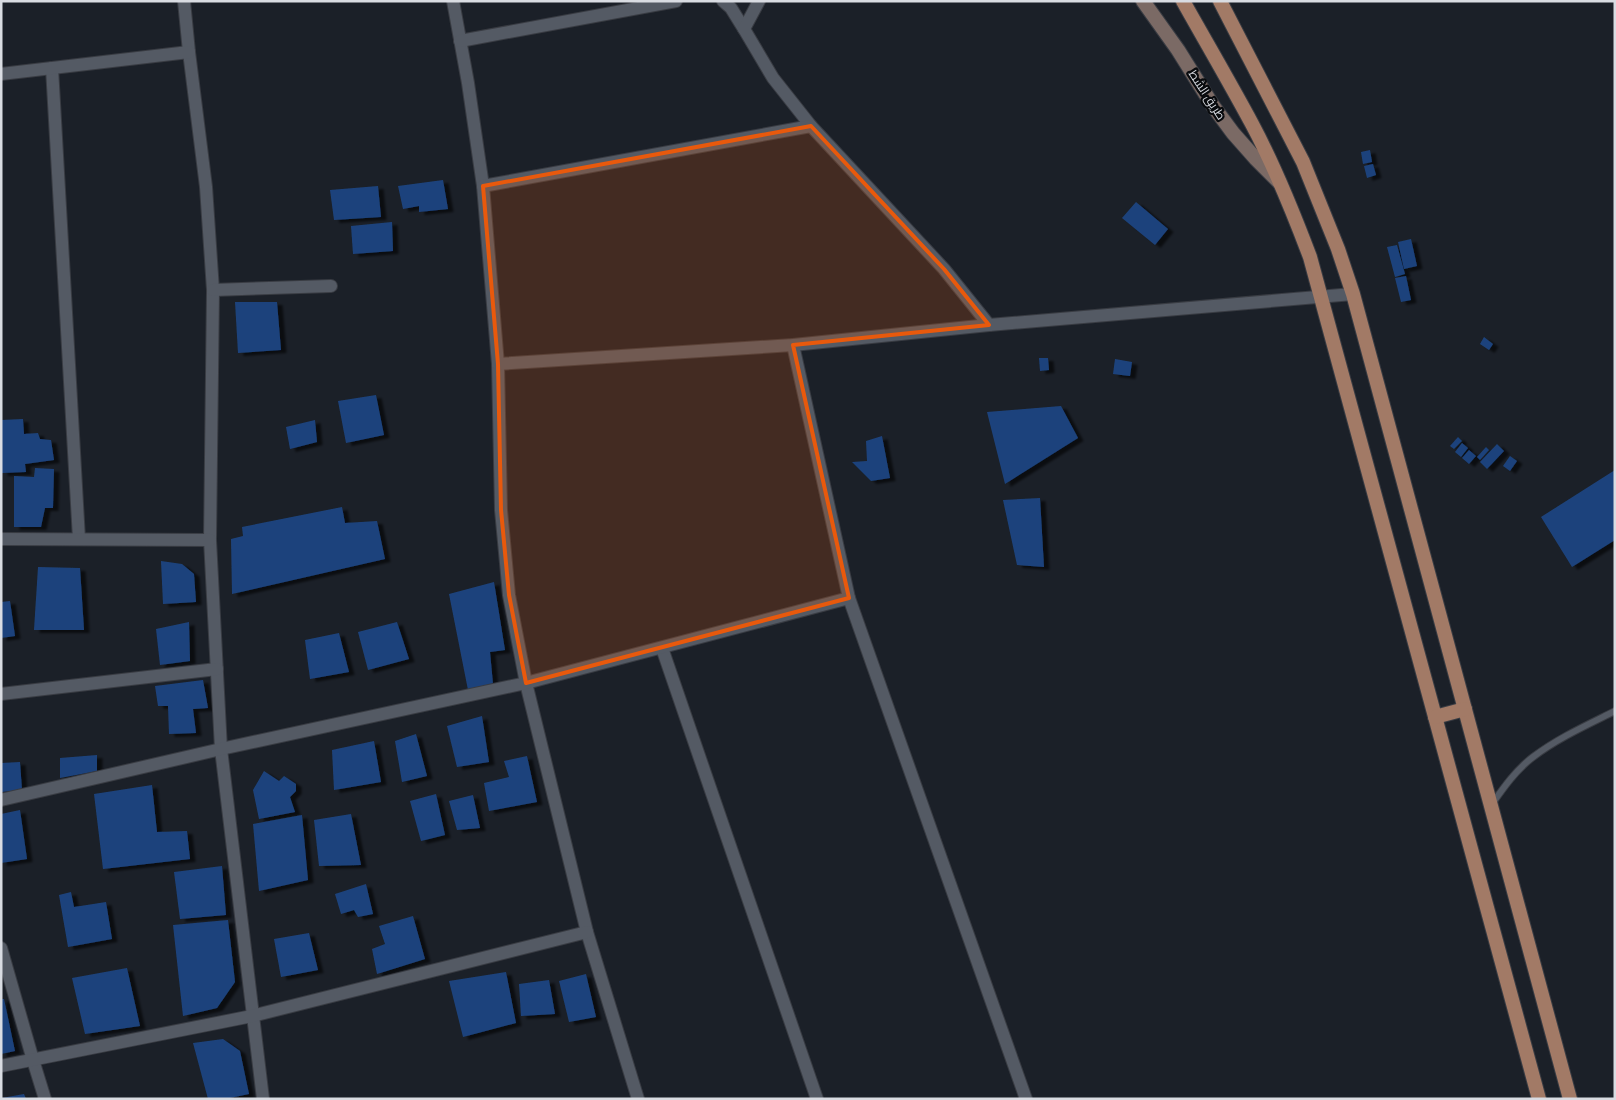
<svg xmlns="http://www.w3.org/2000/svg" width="1616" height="1100" font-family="'Source Sans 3',Cairo,sans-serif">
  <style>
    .building { fill: #1d437c; filter: url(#shadow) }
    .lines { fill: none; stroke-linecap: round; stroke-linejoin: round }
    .service-casing { stroke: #393c43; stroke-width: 8 }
    .minor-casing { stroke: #393c43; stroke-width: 14 }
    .secondary-casing { stroke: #393c43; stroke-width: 16 }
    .primary-casing { stroke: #393c43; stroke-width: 16 }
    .service { stroke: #545a64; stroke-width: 6 }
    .minor { stroke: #545a64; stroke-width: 12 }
    .secondary { stroke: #7b6a65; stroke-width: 14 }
    .primary { stroke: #a27a66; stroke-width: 14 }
    .marked { fill: #e8590c; fill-opacity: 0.2; stroke: #e8590c; stroke-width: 4; stroke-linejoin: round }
    .labels { text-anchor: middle; stroke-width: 4.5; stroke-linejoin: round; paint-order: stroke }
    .street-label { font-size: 12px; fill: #d9dce2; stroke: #080a0d }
  </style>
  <defs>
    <filter id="shadow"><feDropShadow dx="5.5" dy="3" stdDeviation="1" flood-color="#0009"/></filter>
  </defs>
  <rect width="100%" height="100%" fill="#1b2028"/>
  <!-- building -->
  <g class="building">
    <polygon points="1370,150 1372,162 1363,164 1361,152"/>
    <polygon points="1373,164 1376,175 1367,178 1364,166"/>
    <polygon points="443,180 448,209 419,212 419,206 403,209 398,186"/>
    <polygon points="378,186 381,217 334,220 330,190"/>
    <polygon points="1136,202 1168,229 1155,245 1122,218"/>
    <polygon points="392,222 393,251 353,254 351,226"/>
    <polygon points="1411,239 1417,266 1404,269 1398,242"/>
    <polygon points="1397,245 1405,274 1395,277 1387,247"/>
    <polygon points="1406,276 1411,300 1401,302 1395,278"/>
    <polygon points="235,302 277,302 281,350 238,353"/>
    <polygon points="1484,337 1493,344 1489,350 1480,344"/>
    <polygon points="1039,358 1048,358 1049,370 1040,371"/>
    <polygon points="1115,359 1132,362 1130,376 1113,374"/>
    <polygon points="376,395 384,435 346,443 338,401"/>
    <polygon points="1061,406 1078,438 1005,484 987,412"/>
    <polygon points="23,419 24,434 38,433 40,439 51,440 54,460 25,464 26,472 2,473 1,420"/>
    <polygon points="315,420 317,442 290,449 286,427"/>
    <polygon points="882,436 890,478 871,481 852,462 867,461 866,441"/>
    <polygon points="1458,437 1462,441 1454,449 1450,446"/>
    <polygon points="1462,443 1468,448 1461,457 1455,452"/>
    <polygon points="1497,444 1504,451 1487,469 1480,462"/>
    <polygon points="1486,447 1489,450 1480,460 1477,457"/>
    <polygon points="1469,450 1476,456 1469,464 1462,458"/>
    <polygon points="1510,456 1517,461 1510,471 1503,466"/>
    <polygon points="35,468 54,469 53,508 45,508 41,527 14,527 14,476 34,477"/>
    <polygon points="1615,470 1615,540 1572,567 1541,517"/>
    <polygon points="1040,498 1044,567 1017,565 1003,500"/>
    <polygon points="342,507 345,523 377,521 385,559 232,594 231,539 243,536 242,527"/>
    <polygon points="161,561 182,564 194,574 196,602 163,604"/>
    <polygon points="38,567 80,568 84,630 34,630"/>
    <polygon points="494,582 505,650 490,652 493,684 468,690 449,594"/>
    <polygon points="10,601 15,636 1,638 1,602"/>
    <polygon points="189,622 190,661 160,665 156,629"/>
    <polygon points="397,622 409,659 368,670 358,632"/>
    <polygon points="339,633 349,672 310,679 305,640"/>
    <polygon points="203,680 208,708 193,709 196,733 169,734 168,706 158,706 155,686"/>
    <polygon points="482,716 489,762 457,767 447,726"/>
    <polygon points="416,734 427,776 402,782 395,741"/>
    <polygon points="374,741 381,782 334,790 332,750"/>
    <polygon points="97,755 97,771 60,778 60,758"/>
    <polygon points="527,756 537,802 489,811 484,783 509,777 504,761"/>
    <polygon points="20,762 22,790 1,792 1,763"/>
    <polygon points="264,771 279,781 284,776 296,784 296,791 290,797 295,812 259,819 253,790"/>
    <polygon points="152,785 157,832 187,831 190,859 103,869 94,794"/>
    <polygon points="436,794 445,835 421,841 410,801"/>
    <polygon points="473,795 480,828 457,830 449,801"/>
    <polygon points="20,810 27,859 1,863 1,814"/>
    <polygon points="351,814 361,865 319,866 314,820"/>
    <polygon points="302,815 308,880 259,891 253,824"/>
    <polygon points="222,866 226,915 180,919 174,872"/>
    <polygon points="366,884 373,914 358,917 354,910 341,914 335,894"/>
    <polygon points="71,892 74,907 106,902 112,939 68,947 59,895"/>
    <polygon points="413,916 425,959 377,974 372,949 385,944 379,926"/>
    <polygon points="228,920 235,982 217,1008 183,1016 173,925"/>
    <polygon points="309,933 318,970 281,977 274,939"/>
    <polygon points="127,968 140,1026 85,1034 72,978"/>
    <polygon points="506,972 516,1023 463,1037 449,981"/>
    <polygon points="586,974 596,1017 569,1022 559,981"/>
    <polygon points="549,980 555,1014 521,1016 519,984"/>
    <polygon points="1,999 4,999 15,1051 1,1054"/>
    <polygon points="223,1039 240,1051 249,1094 225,1099 208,1099 193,1043"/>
    <polygon points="24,1094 26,1099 2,1099 2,1098"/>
  </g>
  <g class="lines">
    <!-- service casing -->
    <g class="service-casing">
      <path id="service" d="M1492,804C1504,787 1516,770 1533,757C1558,738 1587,725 1615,711"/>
    </g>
    <!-- minor casing -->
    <g class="minor-casing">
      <g id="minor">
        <polyline points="184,1 189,52 206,187 213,290 210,540 221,749 263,1099"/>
        <polyline points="453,1 468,83 483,186 498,364 501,510 509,595 526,683 587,932 638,1099"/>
        <polyline points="723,1 731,8 744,29"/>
        <polyline points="759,1 744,29 773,78 811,126 944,269 989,325"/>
        <polyline points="460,41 676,1"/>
        <polyline points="52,68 79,539"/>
        <polyline points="1,74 189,52"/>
        <polyline points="483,186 811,126"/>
        <polyline points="213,290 331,286"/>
        <polyline points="793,345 849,598 1026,1099"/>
        <polyline points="498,364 793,345 989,325 1353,294"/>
        <polyline points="1,539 210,540"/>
        <polyline points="662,648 817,1099"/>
        <polyline points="1,694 217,669"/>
        <polyline points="1,800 221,749 526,683 849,598"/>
        <polyline points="1,948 33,1060 45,1099"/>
        <polyline points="1,1066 252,1016 587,932"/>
      </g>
    </g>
    <!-- secondary casing -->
    <g class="secondary-casing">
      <polyline id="secondary" points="1143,1 1178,50 1213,106 1233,133 1256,159 1279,182"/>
    </g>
    <!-- primary casing -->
    <g class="primary-casing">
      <g id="primary">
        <path d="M1183,1C1206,42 1230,83 1252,124C1275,167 1293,212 1310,257L1539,1099"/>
        <polyline points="1220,1 1303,162 1338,249 1353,294 1570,1099"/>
        <polyline points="1435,717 1465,709"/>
      </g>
    </g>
    <!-- service -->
    <use href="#service" class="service"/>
    <!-- minor -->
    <use href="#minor" class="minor"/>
    <!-- secondary -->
    <use href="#secondary" class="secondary"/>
    <!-- primary -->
    <use href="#primary" class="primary"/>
  </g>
  <!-- marked area -->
  <path class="marked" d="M811,126L944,269L989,325L793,345L849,598L526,683L509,595L501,510L498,364L483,186Z"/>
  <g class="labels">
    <!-- street labels -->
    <g class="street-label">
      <text transform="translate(1207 95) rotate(57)" y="4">طريق الشط</text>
    </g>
  </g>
  <!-- border -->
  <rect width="1616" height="1100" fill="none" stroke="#d9dce2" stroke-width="5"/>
</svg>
